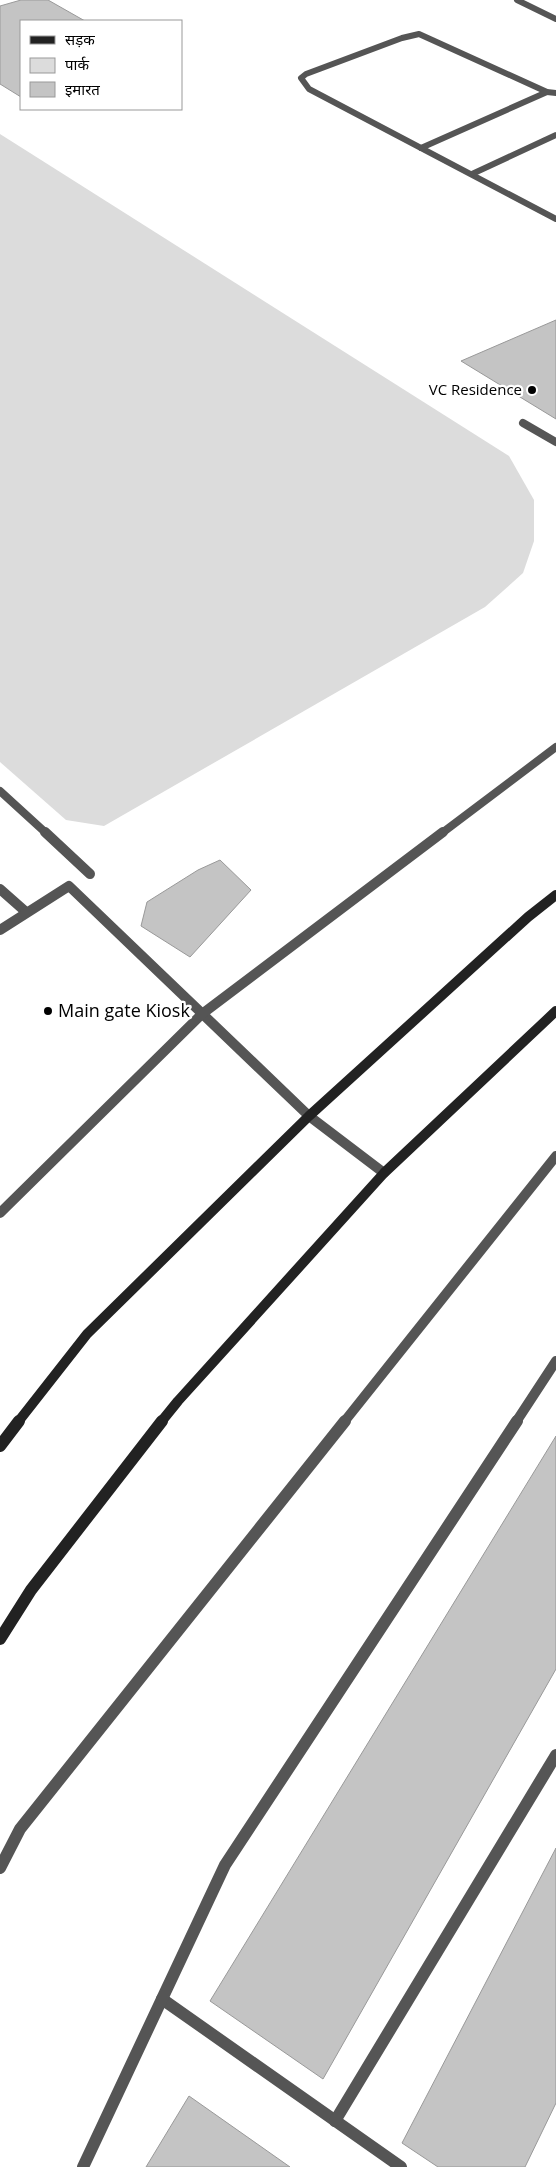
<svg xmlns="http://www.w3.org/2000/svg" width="556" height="2167" font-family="'Open Sans','Noto Sans Devanagari',sans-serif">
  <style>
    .green { fill: #dcdcdc }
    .building { fill: #c4c4c4; stroke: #999 }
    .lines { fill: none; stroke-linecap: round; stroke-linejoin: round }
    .service-far3 { stroke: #555; stroke-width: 6 }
    .service-far2 { stroke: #555; stroke-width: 8 }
    .service-far1 { stroke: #555; stroke-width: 10 }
    .service { stroke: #555; stroke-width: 12 }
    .minor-far2 { stroke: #555; stroke-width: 8 }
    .minor-far1 { stroke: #555; stroke-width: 10 }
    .minor { stroke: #555; stroke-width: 12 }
    .secondary-far1 { stroke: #222; stroke-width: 10 }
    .secondary { stroke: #222; stroke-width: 12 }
    .poi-dot { fill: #000; stroke: #fff; stroke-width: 2 }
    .labels { text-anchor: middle; stroke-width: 4.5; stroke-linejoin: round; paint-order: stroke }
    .far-poi-label { font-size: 15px; fill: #000; stroke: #fff; text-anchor: end }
    .poi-label { font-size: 18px; fill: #000; stroke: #fff; text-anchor: start }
  </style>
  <rect width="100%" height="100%" fill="#fff"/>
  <!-- green -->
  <polygon class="green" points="0,134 509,456 534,500 534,541 523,573 485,607 104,826 66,820 0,762"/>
  <!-- building -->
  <g class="building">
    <polygon points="21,0 48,0 85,21 21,21 21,97 0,84 0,6"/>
    <polygon points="556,320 556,419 461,361"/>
    <polygon points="220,860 251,890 190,957 141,926 147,902 198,870"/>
    <polygon points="556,1436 556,1669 323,2079 210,2001"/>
    <polygon points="556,1848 556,2103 525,2167 438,2167 402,2143"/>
    <polygon points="189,2096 290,2167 146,2167"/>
  </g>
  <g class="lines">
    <!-- service-far3 -->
    <g class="service-far3">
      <polyline points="517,0 556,19"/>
      <polyline points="556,93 547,92 419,34 402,38 306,74 301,78 309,89 556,219"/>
      <polyline points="421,148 547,92"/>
      <polyline points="472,174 556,135"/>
    </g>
    <!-- service-far2 -->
    <g class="service-far2">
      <polyline points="0,791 46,833"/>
      <polyline points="442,833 556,747"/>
    </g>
    <!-- service-far1 -->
    <g class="service-far1">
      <polyline points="45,832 90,874"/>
      <polyline points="0,889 26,912"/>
      <polyline points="0,930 69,886 309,1116 384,1173"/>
      <polyline points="0,1213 202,1014 443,832"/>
      <polyline points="344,1422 556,1156"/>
    </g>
    <!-- service -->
    <polyline class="service" points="0,1868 20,1829 345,1421"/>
    <!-- minor-far2 -->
    <polyline class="minor-far2" points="523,423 556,442"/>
    <!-- minor-far1 -->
    <polyline class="minor-far1" points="516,1422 556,1361"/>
    <!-- minor -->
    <g class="minor">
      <polyline points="162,1999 401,2167"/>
      <polyline points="335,2121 556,1755"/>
      <polyline points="83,2167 225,1865 517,1421"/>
    </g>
    <!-- secondary-far1 -->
    <g class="secondary-far1">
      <polyline points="18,1422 87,1334 309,1116 528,917 556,895"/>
      <polyline points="161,1422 178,1401 384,1173 556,1011"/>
    </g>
    <!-- secondary -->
    <g class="secondary">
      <polyline points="0,1446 19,1421"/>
      <polyline points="0,1639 31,1590 162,1421"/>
    </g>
  </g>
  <!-- markers -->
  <g class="poi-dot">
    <circle cx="532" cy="390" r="5"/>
    <circle cx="48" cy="1011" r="5"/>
  </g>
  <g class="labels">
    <!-- far-poi labels -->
    <g class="far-poi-label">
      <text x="522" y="395">VC Residence</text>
    </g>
    <!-- poi labels -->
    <g class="poi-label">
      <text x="58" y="1017">Main gate Kiosk</text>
    </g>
  </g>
  <!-- legend -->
  <rect x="20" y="20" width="162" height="90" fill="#ffffff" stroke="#999999"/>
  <rect x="30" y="36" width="25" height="8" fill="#222222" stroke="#999999"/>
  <text x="65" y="45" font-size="15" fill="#000000">सड़क</text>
  <rect x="30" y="58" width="25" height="15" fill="#dcdcdc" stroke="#999999"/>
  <text x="65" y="70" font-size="15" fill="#000000">पार्क</text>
  <rect x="30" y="82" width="25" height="15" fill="#c4c4c4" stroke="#999999"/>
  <text x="65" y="95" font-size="15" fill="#000000">इमारत</text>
</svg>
